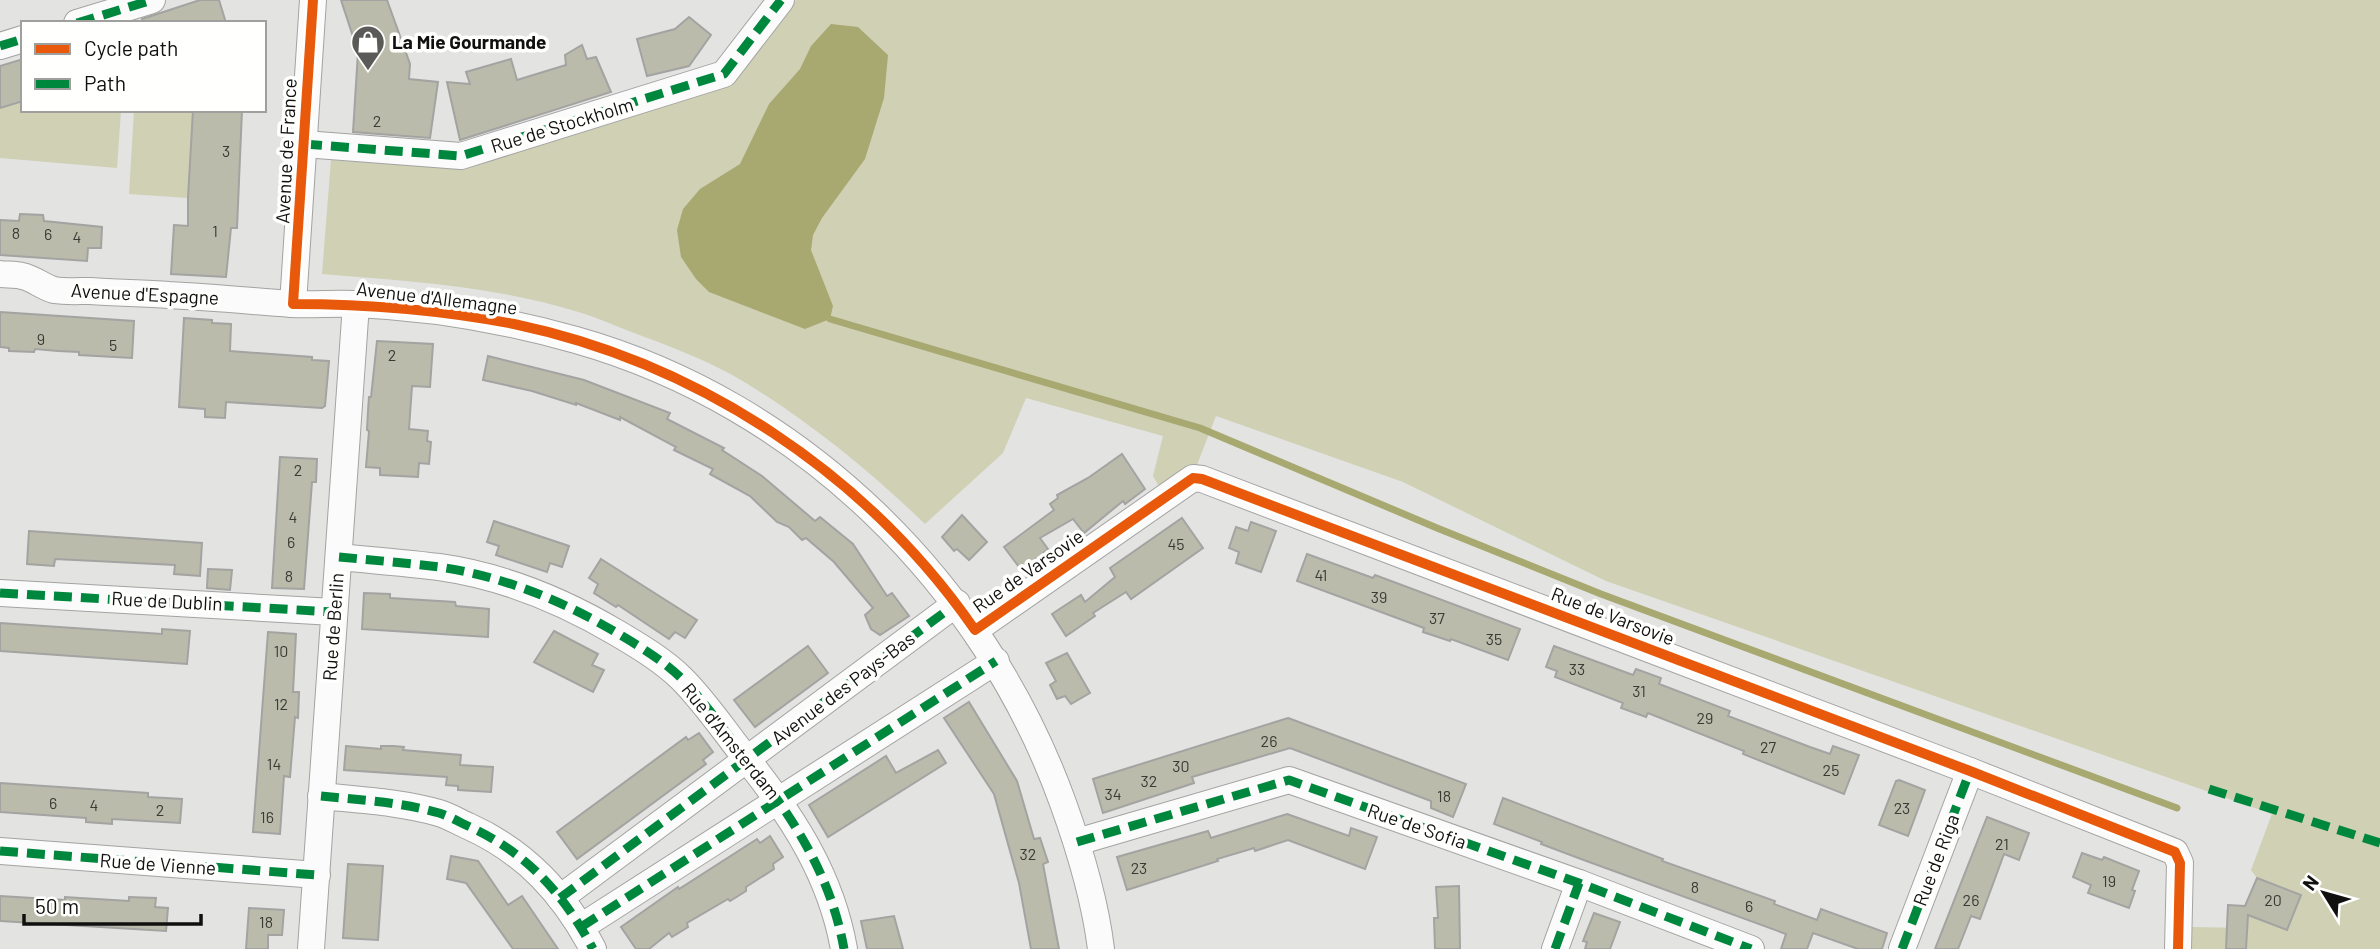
<svg xmlns="http://www.w3.org/2000/svg" width="2380" height="949" font-family="Barlow,sans-serif">
  <style>
    .green { fill: #d0d0b5 }
    .water { fill: #a8a871 }
    .lines { fill: none; stroke-linecap: round; stroke-linejoin: round }
    .stream { stroke: #a8a871; stroke-width: 7 }
    .building { fill: #bbbbac; stroke: #a3a3a2; stroke-width: 2 }
    .street-casing { stroke: #a3a3a2; stroke-width: 28 }
    .street { stroke: #fbfbfb; stroke-width: 26 }
    .quiet { stroke: #00873e; stroke-width: 9; stroke-dasharray: 18 9; stroke-linecap: butt }
    .cycleway-casing { stroke: #fffffe; stroke-width: 15 }
    .cycleway { stroke: #e8590c; stroke-width: 10 }
    .labels { text-anchor: middle; stroke-width: 7; stroke-linejoin: round; paint-order: stroke }
    .number-label { font-size: 16px; fill: #3b3b36 }
    .poi-label { font-size: 19px; font-weight: bold; fill: #10100f; stroke: #fffffe; text-anchor: start }
    .street-label { font-size: 19px; fill: #10100f; stroke: #fffffe }
  </style>
  <rect width="100%" height="100%" fill="#e3e3e2"/>
  <!-- green -->
  <g class="green">
    <path d="M796,0H2380V949H2191L2192,927L2247,928L2248,915L2287,930L2301,895L2257,878L2251,870L2272,814L1606,581L1403,482L1216,416L1197,465L1161,490L1153,476L1163,436L1026,398L1003,453L925,524C870,471 811,423 746,383C710,361 669,346 629,331C611,324 593,316 575,311C494,286 406,281 322,274L331,160L463,169L730,85Z"/>
    <polygon points="23,101 23,110 121,110 117,168 0,158 0,108"/>
    <polygon points="134,110 193,110 188,198 129,194"/>
  </g>
  <!-- water -->
  <polygon class="water" points="831,24 858,27 888,55 884,98 865,159 822,218 813,235 811,250 833,306 830,319 805,329 709,292 696,279 681,257 677,230 683,209 700,189 740,164 769,104 800,69 811,46"/>
  <g class="lines">
    <!-- stream -->
    <polyline class="stream" points="830,319 1200,428 1437,528 1601,594 2177,808"/>
  </g>
  <!-- building -->
  <g class="building">
    <polygon points="200,0 219,0 226,23 143,23 142,19"/>
    <polygon points="341,0 387,0 410,64 409,79 438,82 430,138 353,132 358,52"/>
    <polygon points="689,17 711,35 689,66 647,76 637,39 675,29"/>
    <polygon points="582,45 587,59 596,57 611,92 460,140 447,82 470,84 466,72 511,59 517,80 566,65 565,55"/>
    <polygon points="23,59 23,101 0,108 0,66"/>
    <polygon points="193,110 242,110 237,228 231,228 226,277 171,274 174,225 188,226 188,198"/>
    <polygon points="20,214 43,215 44,221 102,227 101,248 88,248 87,261 0,255 0,220 19,221"/>
    <polygon points="0,312 134,321 132,358 79,355 79,352 58,351 35,349 34,352 9,351 9,348 0,347"/>
    <polygon points="184,318 212,320 212,323 231,324 230,351 312,357 312,360 329,361 325,406 322,408 226,402 225,418 205,417 205,409 179,407"/>
    <polygon points="377,341 433,344 430,387 412,386 409,429 428,431 427,441 431,442 429,464 419,463 418,477 380,475 380,468 366,467 369,431 367,430 368,411 369,397 371,397"/>
    <polygon points="488,356 584,380 670,413 667,419 724,448 722,450 762,476 815,521 820,517 853,544 887,596 892,593 909,616 880,635 871,629 865,615 873,608 834,562 806,538 802,540 789,527 777,522 750,496 710,474 713,469 674,450 676,447 620,417 620,420 576,403 576,405 532,391 483,380"/>
    <polygon points="1122,454 1145,489 1125,504 1123,501 1084,533 1073,519 1040,538 1048,549 1022,571 1004,547 1054,510 1050,504 1058,498 1057,495 1088,478"/>
    <polygon points="280,457 317,459 316,482 312,482 304,589 272,588"/>
    <polygon points="962,515 987,542 969,560 957,549 954,551 942,537"/>
    <polygon points="1182,518 1203,548 1131,599 1126,592 1093,613 1095,616 1066,636 1052,614 1081,595 1085,602 1115,577 1110,568"/>
    <polygon points="494,521 569,546 562,567 550,563 547,572 496,555 499,546 487,542"/>
    <polygon points="1251,522 1276,531 1261,572 1236,563 1239,552 1229,548 1236,527 1248,531"/>
    <polygon points="29,531 202,543 200,576 174,574 175,565 55,559 54,566 27,564"/>
    <polygon points="1307,554 1373,578 1375,575 1520,629 1508,660 1451,639 1450,641 1423,632 1424,628 1297,581"/>
    <polygon points="601,559 697,620 685,638 675,632 669,639 618,605 616,607 594,593 598,584 589,578"/>
    <polygon points="208,569 232,570 230,590 207,588"/>
    <polygon points="364,593 390,594 390,598 455,602 456,606 489,609 488,637 362,629"/>
    <polygon points="0,623 162,634 162,629 190,631 187,664 0,651"/>
    <polygon points="554,631 598,654 592,665 604,670 593,692 534,662"/>
    <polygon points="268,632 296,634 293,692 299,692 298,718 295,717 290,777 284,776 280,834 253,832"/>
    <polygon points="808,646 828,673 755,727 734,700"/>
    <polygon points="1554,646 1633,675 1636,669 1661,678 1659,684 1730,711 1728,716 1810,747 1830,754 1833,746 1859,755 1844,794 1743,754 1744,751 1648,713 1646,717 1621,708 1623,703 1555,677 1557,671 1546,667"/>
    <polygon points="1067,653 1090,693 1071,704 1065,696 1057,699 1050,685 1056,681 1046,663"/>
    <polygon points="969,702 1017,781 1034,839 1040,838 1048,862 1043,864 1059,949 1031,949 1019,883 994,794 944,718"/>
    <polygon points="1288,718 1466,784 1453,817 1431,808 1431,801 1290,748 1192,777 1194,783 1103,813 1093,779"/>
    <polygon points="699,733 713,752 703,760 706,764 577,859 557,832 686,737 688,740"/>
    <polygon points="346,746 381,749 381,746 393,746 404,747 403,750 461,755 460,765 493,767 491,792 458,790 458,786 446,785 447,777 344,770"/>
    <polygon points="938,750 946,763 828,837 809,805 886,756 896,773"/>
    <polygon points="1899,780 1925,790 1908,836 1879,825 1896,781"/>
    <polygon points="0,783 148,793 148,797 182,799 180,823 112,819 112,824 86,822 86,818 0,812"/>
    <polygon points="1503,798 1663,859 1662,861 1775,901 1774,904 1817,920 1821,909 1887,933 1882,949 1858,949 1813,933 1807,949 1781,949 1786,934 1581,859 1541,844 1542,842 1494,824"/>
    <polygon points="1287,814 1349,836 1351,828 1377,837 1365,869 1288,840 1255,851 1254,848 1217,859 1218,861 1127,890 1117,857 1208,831 1211,838"/>
    <polygon points="1987,817 2029,833 2019,860 2004,854 1980,919 1971,916 1958,949 1935,949"/>
    <polygon points="770,836 783,857 773,864 774,869 746,887 746,891 730,901 728,899 687,923 688,927 672,937 669,933 649,949 636,949 621,927 678,887 679,889 757,839 760,843"/>
    <polygon points="2082,853 2102,860 2104,857 2139,871 2132,890 2135,891 2129,908 2088,893 2091,885 2073,877"/>
    <polygon points="451,856 478,861 508,905 522,896 558,949 513,949 466,883 447,879"/>
    <polygon points="348,864 383,866 378,940 343,938"/>
    <polygon points="2257,878 2301,895 2287,930 2248,915 2246,949 2226,949 2228,905 2245,906"/>
    <polygon points="1459,886 1460,949 1435,949 1434,918 1438,918 1436,887"/>
    <polygon points="0,896 65,900 65,897 129,901 129,897 156,898 155,907 168,908 166,931 0,921"/>
    <polygon points="249,908 284,910 282,935 268,935 268,949 246,949"/>
    <polygon points="1594,913 1620,922 1610,949 1585,949 1587,942 1583,941"/>
    <polygon points="894,916 903,949 867,949 861,921"/>
  </g>
  <g class="lines">
    <!-- street casing -->
    <g class="street-casing">
      <g id="street">
        <polyline points="77,23 152,0"/>
        <polyline points="0,46 23,39"/>
        <polyline points="304,144 461,156 724,74 781,0"/>
        <path d="M0,274C7,275 15,274 22,276C33,278 43,287 54,290C66,292 79,291 90,291C117,293 143,293 169,295C210,297 251,301 291,304C313,305 334,303 356,304C429,307 505,320 576,340C802,404 984,584 1063,803C1080,850 1095,900 1101,949"/>
        <polyline points="293,304 313,0"/>
        <path d="M339,557C372,560 406,563 439,567C503,576 563,601 617,633C639,646 664,661 682,679C707,704 727,735 749,762C794,819 831,876 844,949"/>
        <polyline points="0,593 334,612"/>
        <polyline points="975,630 1193,478 1202,479 1970,771 2175,852 2180,863 2178,949"/>
        <path d="M321,796C360,800 401,802 439,813C449,816 459,822 468,826C526,852 564,894 593,949"/>
        <polyline points="1077,842 1289,780 1579,883 1751,949"/>
        <polyline points="0,851 317,875"/>
        <polyline points="560,898 957,603"/>
        <polyline points="581,927 996,661"/>
        <polyline points="311,949 356,304"/>
        <polyline points="1555,949 1579,883"/>
        <polyline points="1902,949 1970,771"/>
      </g>
    </g>
    <!-- street -->
    <use href="#street" class="street"/>
    <!-- quiet -->
    <g class="quiet">
      <polyline points="77,23 152,0"/>
      <polyline points="0,46 23,39"/>
      <polyline points="304,144 461,156 724,74 781,0"/>
      <path d="M339,557C372,560 406,563 439,567C503,576 563,601 617,633C639,646 664,661 682,679C707,704 727,735 749,762C794,819 831,876 844,949"/>
      <polyline points="0,593 334,612"/>
      <polyline points="2209,789 2380,843"/>
      <path d="M321,796C360,800 401,802 439,813C449,816 459,822 468,826C526,852 564,894 593,949"/>
      <polyline points="1077,842 1289,780 1579,883 1751,949"/>
      <polyline points="0,851 317,875"/>
      <polyline points="560,898 957,603"/>
      <polyline points="581,927 996,661"/>
      <polyline points="1555,949 1579,883"/>
      <polyline points="1902,949 1970,771"/>
    </g>
    <!-- cycleway casing -->
    <g class="cycleway-casing">
      <path id="cycleway" d="M313,0L293,304C368,304 441,310 514,324C699,363 867,474 975,630L1193,478L1202,479L1970,771L2175,852L2180,863L2178,949"/>
    </g>
    <!-- cycleway -->
    <use href="#cycleway" class="cycleway"/>
  </g>
  <!-- icons -->
  <defs>
    <g id="shop-pin" transform="scale(1.75)"><path d="M0 17L-7.5 6A9.5 9.5 0 1 1 7.5 6Z" fill="#5a5a59" stroke="#fffffe"/><path d="M-5-2.5h2.3a2.7 3.5 0 0 1 5.4 0H5L5.5 6h-11ZM-1.5-2.5h3a1.5 2.3 0 0 0-3 0Z" fill="#fff"/></g>
  </defs>
  <g fill-rule="evenodd">
    <use href="#shop-pin" x="368" y="42"/>
  </g>
  <g class="labels">
    <!-- number labels -->
    <g class="number-label">
      <text x="377" y="127">2</text>
      <text x="226" y="157">3</text>
      <text x="215" y="237">1</text>
      <text x="16" y="239">8</text>
      <text x="48" y="240">6</text>
      <text x="77" y="243">4</text>
      <text x="41" y="345">9</text>
      <text x="113" y="351">5</text>
      <text x="392" y="361">2</text>
      <text x="298" y="476">2</text>
      <text x="293" y="523">4</text>
      <text x="291" y="548">6</text>
      <text x="1176" y="550">45</text>
      <text x="1321" y="581">41</text>
      <text x="289" y="582">8</text>
      <text x="1379" y="603">39</text>
      <text x="1437" y="624">37</text>
      <text x="1494" y="645">35</text>
      <text x="281" y="657">10</text>
      <text x="1577" y="675">33</text>
      <text x="1639" y="697">31</text>
      <text x="281" y="710">12</text>
      <text x="1705" y="724">29</text>
      <text x="1269" y="747">26</text>
      <text x="1768" y="753">27</text>
      <text x="274" y="770">14</text>
      <text x="1181" y="772">30</text>
      <text x="1831" y="776">25</text>
      <text x="1149" y="787">32</text>
      <text x="1113" y="800">34</text>
      <text x="1444" y="802">18</text>
      <text x="53" y="809">6</text>
      <text x="94" y="811">4</text>
      <text x="1902" y="814">23</text>
      <text x="160" y="816">2</text>
      <text x="267" y="823">16</text>
      <text x="2002" y="850">21</text>
      <text x="1028" y="860">32</text>
      <text x="1139" y="874">23</text>
      <text x="2109" y="887">19</text>
      <text x="1695" y="893">8</text>
      <text x="1971" y="906">26</text>
      <text x="2273" y="906">20</text>
      <text x="1749" y="912">6</text>
      <text x="266" y="928">18</text>
    </g>
    <!-- poi labels -->
    <g class="poi-label">
      <text x="392" y="49">La Mie Gourmande</text>
    </g>
    <!-- street labels -->
    <g class="street-label">
      <text transform="translate(562 125) rotate(-17)" y="7">Rue de Stockholm</text>
      <text transform="translate(286 151) rotate(-87)" y="7">Avenue de France</text>
      <text transform="translate(145 294) rotate(3)" y="7">Avenue d'Espagne</text>
      <text transform="translate(437 298) rotate(7)" y="7">Avenue d'Allemagne</text>
      <text transform="translate(1028 571) rotate(-35)" y="7">Rue de Varsovie</text>
      <text transform="translate(167 601) rotate(3)" y="7">Rue de Dublin</text>
      <text transform="translate(1613 616) rotate(21)" y="7">Rue de Varsovie</text>
      <text transform="translate(333 627) rotate(-86)" y="7">Rue de Berlin</text>
      <text transform="translate(843 688) rotate(-37)" y="7">Avenue des Pays-Bas</text>
      <text transform="translate(731 741) rotate(51)" y="7">Rue d'Amsterdam</text>
      <text transform="translate(1417 826) rotate(19)" y="7">Rue de Sofia</text>
      <text transform="translate(1936 860) rotate(-69)" y="7">Rue de Riga</text>
      <text transform="translate(158 864) rotate(4)" y="7">Rue de Vienne</text>
    </g>
  </g>
  <!-- legend -->
  <rect x="21" y="21" width="245" height="91" fill="#fffffe" stroke="#9f9f9e" stroke-width="2"/>
  <rect x="35" y="44" width="35" height="10" fill="#e8590c" stroke="#9f9f9e" stroke-width="2"/>
  <text x="84" y="56" font-size="21" fill="#10100f">Cycle path</text>
  <rect x="35" y="79" width="35" height="10" fill="#00873e" stroke="#9f9f9e" stroke-width="2"/>
  <text x="84" y="91" font-size="21" fill="#10100f">Path</text>
  <!-- north arrow -->
  <g transform="translate(2324 893) rotate(307)" stroke="#fffffe" stroke-width="5" paint-order="stroke">
  <path d="M0-5L12 26L0 18L-12 26Z" fill="#10100f"/>
  <text y="-10" font-size="19" font-weight="bold" text-anchor="middle" fill="#10100f">N</text>
  </g>
  <!-- scale -->
  <path d="M24 914v10h177v-10" fill="none" stroke="#10100f" stroke-width="3.5"/>
  <text x="35" y="914" font-size="21" fill="#10100f" stroke="#fffffe" stroke-width="5" paint-order="stroke">50 m</text>
</svg>
